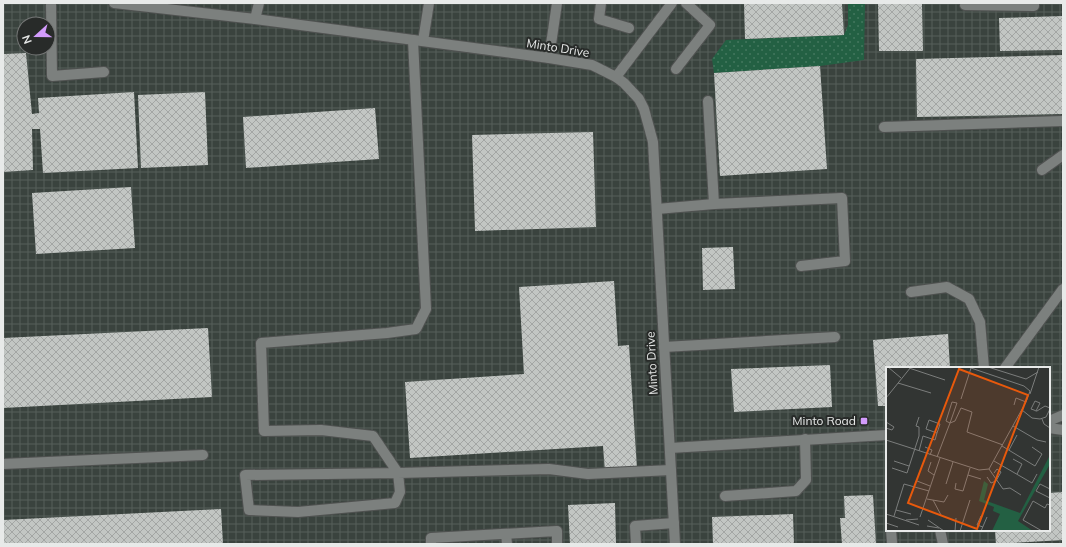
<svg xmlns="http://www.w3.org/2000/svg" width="1066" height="547" font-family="Mulish,sans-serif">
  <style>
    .industrial { fill: url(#industrial-grid); fill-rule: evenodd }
    .grass { fill: url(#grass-dots) }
    .building { fill: url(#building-cross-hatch) }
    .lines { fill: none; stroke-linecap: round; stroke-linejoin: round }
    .minor-casing { stroke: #505251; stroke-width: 12 }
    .minor { stroke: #7c807e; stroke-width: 10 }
    .poi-dot { fill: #d39cfc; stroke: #282b29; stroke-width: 1.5 }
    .labels { text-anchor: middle; stroke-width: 4; stroke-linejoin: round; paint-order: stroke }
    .street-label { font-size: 12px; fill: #e8eae9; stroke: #282b29 }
    .poi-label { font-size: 12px; fill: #e8eae9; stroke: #282b29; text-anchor: end }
    .inset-road { fill: none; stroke: #7b7d7c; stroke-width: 1 }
    .view { fill: #e8590c; fill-opacity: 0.15; stroke: #e8590c; stroke-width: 2 }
    .inset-edge { fill: none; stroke: #e8eae9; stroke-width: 2 }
  </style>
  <defs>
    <pattern id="industrial-grid" width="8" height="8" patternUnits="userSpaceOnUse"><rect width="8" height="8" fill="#3a433e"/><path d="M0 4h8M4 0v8" fill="none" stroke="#565e5a"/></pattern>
    <pattern id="grass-dots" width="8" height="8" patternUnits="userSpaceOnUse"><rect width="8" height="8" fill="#236043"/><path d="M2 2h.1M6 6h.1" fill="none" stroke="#43775e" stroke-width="1.8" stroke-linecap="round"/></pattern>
    <pattern id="building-cross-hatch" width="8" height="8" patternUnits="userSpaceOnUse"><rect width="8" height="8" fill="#c2c6c3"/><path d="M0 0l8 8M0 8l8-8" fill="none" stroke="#a3a6a4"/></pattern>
  </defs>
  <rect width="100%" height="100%" fill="#323533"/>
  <!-- industrial -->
  <path class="industrial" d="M3,3H1063V544H3ZM24,24H48V48H24ZM887,368H1049V530H887Z"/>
  <!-- grass -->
  <polygon class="grass" points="848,3 865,3 864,60 820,66 714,73 712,59 726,40 844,35 848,25"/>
  <!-- building -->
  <g class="building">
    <polygon points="744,3 842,3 844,35 745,39"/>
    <polygon points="878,3 922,3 923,51 879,51"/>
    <polygon points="1063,16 1063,50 1000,51 999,18"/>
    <polygon points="26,53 32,114 39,113 38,98 134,92 138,168 43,173 40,129 32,129 33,170 3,172 3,54"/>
    <polygon points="1063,55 1063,114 917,117 916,59"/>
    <polygon points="820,66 827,169 720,176 714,73"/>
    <polygon points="205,92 208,165 141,168 138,95"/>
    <polygon points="375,108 379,159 246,168 243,117"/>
    <polygon points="593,132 596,227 475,231 472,135"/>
    <polygon points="131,187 135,248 36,254 32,193"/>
    <polygon points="733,247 735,289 703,290 702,248"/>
    <polygon points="614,281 618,346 629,345 637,469 605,471 603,446 410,458 405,382 524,374 519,287"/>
    <polygon points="208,328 212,397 3,408 3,338"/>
    <polygon points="948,334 950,368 887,368 887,406 878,406 873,340"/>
    <polygon points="830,365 832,407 734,412 731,369"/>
    <polygon points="1063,492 1063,540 996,544 995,530 1049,530 1049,493"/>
    <polygon points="873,495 876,544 842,544 840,518 845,518 844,496"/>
    <polygon points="615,503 616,544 570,544 568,505"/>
    <polygon points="221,509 223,544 3,544 3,520"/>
    <polygon points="793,514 794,544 713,544 712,517"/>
  </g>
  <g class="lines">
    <!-- minor casing -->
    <g class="minor-casing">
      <g id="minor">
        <polyline points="51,3 52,76 104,72"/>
        <polyline points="114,3 255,19 549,58 592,65 616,77 624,83 639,99 644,109 653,142 675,544"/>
        <polyline points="601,3 599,19 629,28"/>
        <polyline points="965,5 1034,6 1034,3"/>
        <polyline points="255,19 259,3"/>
        <polyline points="413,40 426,309 416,329 387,333 261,343 264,431 321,430 373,436 398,473 245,475 249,510 298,512 395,503 400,492 398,473 549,469 588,474 671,470"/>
        <polyline points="423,41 429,3"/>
        <polyline points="549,58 557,3"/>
        <polyline points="676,69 710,25 686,3"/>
        <polyline points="616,77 672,3"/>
        <polyline points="708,101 714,204"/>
        <polyline points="884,127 1063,121"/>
        <polyline points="1042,170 1063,155"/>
        <polyline points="657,209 714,204 842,198 845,261 801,266"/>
        <polyline points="911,292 947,287 969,299 980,322 984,368"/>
        <polyline points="664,347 835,337"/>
        <polyline points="1005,368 1063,289"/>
        <polyline points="1049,421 1063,415"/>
        <polyline points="1049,428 1063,430"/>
        <polyline points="670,448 887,435"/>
        <polyline points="3,464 203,455"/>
        <polyline points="725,496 796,491 806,480 805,439"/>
        <polyline points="891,530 892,542"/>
        <polyline points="940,530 943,544"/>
        <polyline points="506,534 507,544"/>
        <polyline points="431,544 431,538 557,531 557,544"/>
        <polyline points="636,544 635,526 674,523"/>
      </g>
    </g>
    <!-- minor -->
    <use href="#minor" class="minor"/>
  </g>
  <!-- markers -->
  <rect class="poi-dot" x="860" y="417" width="8" height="8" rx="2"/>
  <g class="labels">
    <!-- street labels -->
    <g class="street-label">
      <text transform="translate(558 48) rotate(9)" y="4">Minto Drive</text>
      <text transform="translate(652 363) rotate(-93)" y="4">Minto Drive</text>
    </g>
    <!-- poi labels -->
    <g class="poi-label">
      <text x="856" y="425">Minto Road</text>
    </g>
  </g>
  <!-- overview -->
  <g transform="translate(886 367)">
    <rect width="164" height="164" fill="#323533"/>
    <path d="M164,88V97L132,154L147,164H106L114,147L107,144L108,140L93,134L98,114L102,117L98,133L134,146Z" fill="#236043"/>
    <path class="inset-road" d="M2,0L15,11M102,0L140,12L152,5M23,1L59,13M12,16L45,26M144,27L153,0M0,31L25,0M75,32L85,1M128,38L130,31L140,35M136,43L146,51L154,52L160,50L164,42M150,44L154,36L149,34L145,42L148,43L150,44H151L159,39L164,41M156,52L158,57L164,61M0,55L8,60L6,63L0,61M127,59L151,73L160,75M0,73L93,103L103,102L140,35L144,24L138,19L82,0M116,79L149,99L156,87L146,80M39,80L46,83L44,88M123,83L131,68M33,84L37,69L49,73L51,66L54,57L43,53L40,62L51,66M51,90L64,56L60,54L66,35L71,36L64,56L69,54L75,41L86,45L81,65L117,78M127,92L136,97L131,107M8,94L23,99M108,94L146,116L151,107M45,95L42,104L48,108M6,101L21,106L33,69V60L30,59L33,50M103,102L117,122L124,121L135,128M82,108L95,112M101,110L105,116L110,114L115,105L111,102L108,106M31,114L44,119M70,116L69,122L77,124L84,101M60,117L67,95M164,122L154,117L150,124L164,131M41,132L58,135L62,128M47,133L55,148M10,143L25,147M0,147L33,158M8,149L18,117L43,124M95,149L91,158L97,160M34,150L54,91M20,153L32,152M42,153L58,164M0,156L12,160M41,159L53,161M69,164L70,151M74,164L84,133M95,164L101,150M156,164L137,153L147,134L159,141L161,137L164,138"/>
    <path class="view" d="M73,2L142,28L91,162L22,136Z"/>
    <rect width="164" height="164" class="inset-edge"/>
  </g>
  <!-- border -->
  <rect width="1066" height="547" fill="none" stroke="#e8eae9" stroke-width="8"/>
  <!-- north arrow -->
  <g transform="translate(36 36) rotate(249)"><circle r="19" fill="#282b29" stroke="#757776"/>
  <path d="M0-3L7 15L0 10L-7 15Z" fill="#d39cfc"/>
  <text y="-6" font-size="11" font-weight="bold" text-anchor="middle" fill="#e8eae9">N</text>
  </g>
</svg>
